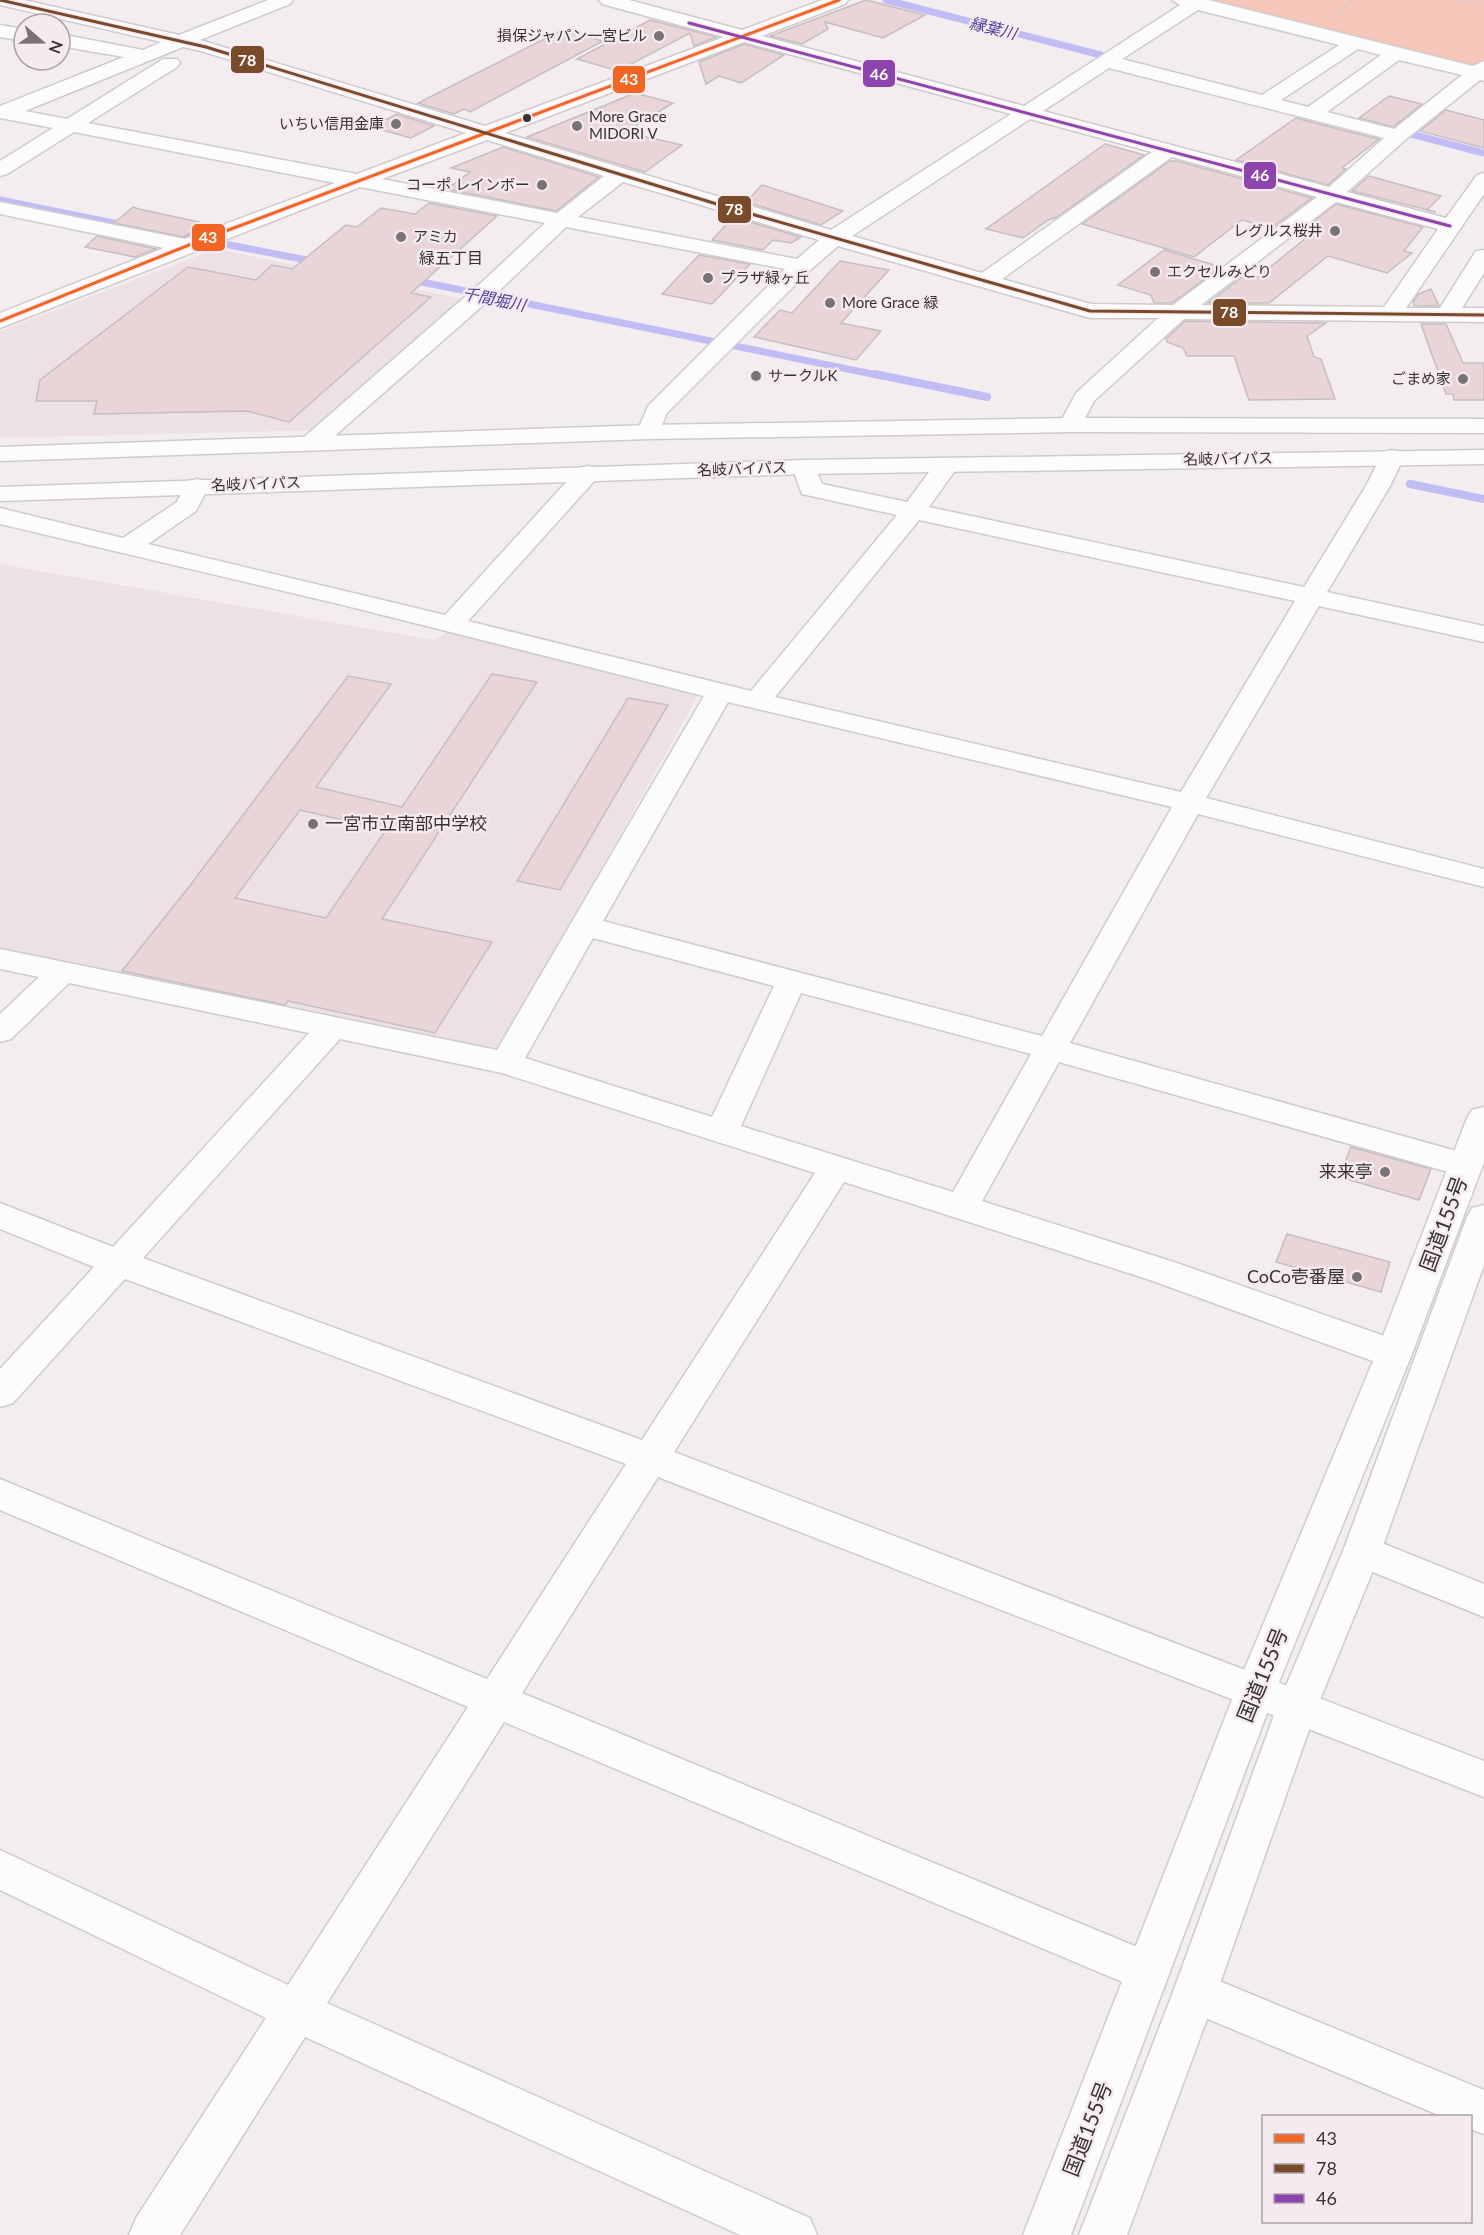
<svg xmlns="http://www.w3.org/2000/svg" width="1484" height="2235" font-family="Lato,'Noto Sans JP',sans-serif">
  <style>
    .built { fill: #ede0e7 }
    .green { fill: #f6c7bb }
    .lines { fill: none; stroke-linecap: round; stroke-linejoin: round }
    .stream-far1 { stroke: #c1bdf4; stroke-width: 7 }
    .stream { stroke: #c1bdf4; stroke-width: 8 }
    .building { fill: #e9d4d8; stroke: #c4bec0; stroke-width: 1.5; fill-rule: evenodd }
    .minor-casing { stroke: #cfcbcd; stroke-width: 3 }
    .highway-casing { stroke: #cfcbcd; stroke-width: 3 }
    .path { stroke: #cfcdce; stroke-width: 2; stroke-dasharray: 3 3; stroke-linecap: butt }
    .minor { fill: #fdfcfd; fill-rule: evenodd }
    .highway { fill: #fdfcfd; fill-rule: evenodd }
    .bus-1-casing { stroke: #f6eaf1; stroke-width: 6 }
    .bus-2-casing { stroke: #f6eaf1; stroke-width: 6 }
    .bus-3-casing { stroke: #f6eaf1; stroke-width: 6 }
    .bus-1 { stroke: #f26522; stroke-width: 3 }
    .bus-2 { stroke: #7a4b2a; stroke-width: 3 }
    .bus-3 { stroke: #8e44ad; stroke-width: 3 }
    .poi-dot { fill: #797376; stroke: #f6eaf1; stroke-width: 2 }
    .bus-dot { fill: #373235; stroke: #f6eaf1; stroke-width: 2 }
    .labels { text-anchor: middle; stroke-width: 5; stroke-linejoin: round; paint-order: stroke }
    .far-poi-label { font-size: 15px; fill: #373235; stroke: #f6eaf1; text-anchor: start }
    .far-street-label { font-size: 15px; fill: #373235; stroke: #f6eaf1 }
    .far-water-label { font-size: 16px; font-style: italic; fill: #4f419b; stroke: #f6eaf1 }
    .far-neighbourhood-label { font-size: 16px; fill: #372f34; stroke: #f6eaf1 }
    .poi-label { font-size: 18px; fill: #373235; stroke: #f6eaf1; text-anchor: end }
    .near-street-label { font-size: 21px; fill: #373235; stroke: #f6eaf1 }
    .line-badge { stroke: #f6eaf1; stroke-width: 2 }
    .badge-label { font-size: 16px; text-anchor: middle; font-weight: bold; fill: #fff }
  </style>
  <rect width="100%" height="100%" fill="#f3edf0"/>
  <!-- built -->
  <g class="built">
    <polygon points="216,249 474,301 327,430 0,438 0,331"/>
    <polygon points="0,564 434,640 449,632 698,696 499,1050 0,951"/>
  </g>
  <!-- green -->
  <polygon class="green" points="1204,0 1484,0 1484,73"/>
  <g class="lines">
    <!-- stream-far1 -->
    <g class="stream-far1">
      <polyline points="886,0 1101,55"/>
      <polyline points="1411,134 1484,153"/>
      <polyline points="0,200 128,226"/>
      <polyline points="173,234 317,262"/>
      <polyline points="412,280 882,376"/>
    </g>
    <!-- stream -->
    <g class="stream">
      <polyline points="875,374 987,397"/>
      <polyline points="1410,484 1484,499"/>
    </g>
  </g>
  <!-- building -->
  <g class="building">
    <polygon points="866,0 925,15 883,38 825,22 828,29 802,44 770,36"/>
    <polygon points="650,20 717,37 694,46 690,33 618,71 577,59"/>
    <polygon points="562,30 603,41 470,112 464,109 454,114 418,103"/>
    <polygon points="744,44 784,55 741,83 719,76 706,84 699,62"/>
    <polygon points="635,93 673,103 625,132 682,145 645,172 527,137"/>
    <polygon points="1389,96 1422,104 1393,127 1359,118"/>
    <polygon points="1446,110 1484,120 1484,148 1420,131"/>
    <polygon points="397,114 434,126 411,138 371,127"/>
    <polygon points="1296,118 1342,130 1379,139 1342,168 1346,169 1328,185 1236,160"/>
    <polygon points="1105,144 1144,155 1057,217 1048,220 1023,238 986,229"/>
    <polygon points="503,147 599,177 556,211 447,189 470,172 451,168"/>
    <polygon points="1170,161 1177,161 1312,198 1271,228 1242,220 1194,257 1082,224"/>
    <polygon points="1369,176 1441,196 1427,210 1436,212 1352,191"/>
    <polygon points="762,185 843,211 821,225 746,202"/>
    <polygon points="429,203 497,216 411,293 431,297 289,422 247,411 94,414 97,401 36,401 40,380 188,267 256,280 272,265 292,269 346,225 357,227 381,208 415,214"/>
    <polygon points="1336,204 1423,227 1404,251 1412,253 1387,273 1328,256 1269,303 1208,303 1246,274 1258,277 1306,238 1296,235"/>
    <polygon points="133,207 139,209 204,223 184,237 114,223"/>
    <polygon points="733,217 801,237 791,243 773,240 763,250 712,240"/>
    <polygon points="97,236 156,249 135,257 85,247"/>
    <polygon points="1164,250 1221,267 1172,303 1154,303 1151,295 1118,285"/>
    <polygon points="699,255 750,264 712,304 662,294"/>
    <polygon points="840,261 889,270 841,323 881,331 856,360 754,337 780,310 792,313"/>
    <polygon points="1431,289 1439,306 1414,306 1413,302 1418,294"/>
    <polygon points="1185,321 1326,323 1307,336 1314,357 1321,359 1335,399 1249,400 1234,356 1187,356 1183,348 1167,342 1166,339"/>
    <polygon points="1421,324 1446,324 1463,363 1484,363 1484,400 1454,400 1453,394 1446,394"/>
    <path d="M492,674L537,682L382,919L492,942L435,1033L288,1001L285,1005L122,971L188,888L348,676L391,684L316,787L402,807ZM300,810L386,830L326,918L235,898Z"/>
    <polygon points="628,698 668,705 560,890 517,881"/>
    <polygon points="1351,1147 1431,1169 1419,1200 1339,1177"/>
    <polygon points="1287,1234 1390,1262 1381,1292 1276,1262"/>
  </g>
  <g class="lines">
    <!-- minor casing -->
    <g class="minor-casing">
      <g id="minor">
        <path d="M0,0H24L179,35L268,0H293L290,4L200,40L485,126L724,37L602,4L599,0H629L742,30L822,0H848L845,4L762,36L1024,106L1180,5L1172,0H1209L1473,66L1484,61V81L1480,80L1405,140L1347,192L1446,218L1477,175L1484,173V194L1406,308H1440L1476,251L1484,250V273L1462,308H1484V322L1184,319L1094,401L1079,430L1071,432L1063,430L1059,425L1076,393L1158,318H1090L838,246L809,271L667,413L657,437L649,439L641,437L637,432L648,406L785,269L566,227L498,292L321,448L312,450L303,448L300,443L303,438L482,282L545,223L360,187L0,328V313L164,248L0,214V202L185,239L335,183L74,132L7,174L0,176V161L53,128L0,118V106L124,57L60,46V34L143,50L161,42L0,5ZM1198,10L1339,45L1262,95L1122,59ZM744,42L1011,114L831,230L505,133ZM183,47L201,51L466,133L357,174L88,123L177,67L180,63L177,59H163L67,119L25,111ZM1358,49L1381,55L1308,107L1281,100ZM1399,60L1462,75L1394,129L1327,112ZM1109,68L1384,138L1329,187L1043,111ZM1030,119L1152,152L982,273L852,236ZM487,140L604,176L557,213L382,179ZM1172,157L1317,197L1173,305L1091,304L1002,279ZM623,182L819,240L797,259L578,217ZM1336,202L1438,229L1384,307L1201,305Z"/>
        <polygon points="0,25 24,29 24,41 0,37"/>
        <path d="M1392,450L1401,452L1404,457L1390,486L1327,592L1484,626V642L1319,606L1206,798L1484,869V887L1198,814L1070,1043L1478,1157L1483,1165L1478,1173L1466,1177L1059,1062L982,1201L1174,1262L1407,1344L1412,1354L1407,1364L1394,1367L1381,1364L1150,1280L844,1182L674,1452L1484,1761V1797L658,1477L522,1693L1164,1958L1170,1972L1164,1986L1148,1992L1132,1986L504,1722L327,2003L810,2218L817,2235H740L305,2037L180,2235H129L136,2218L266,2018L0,1890V1850L288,1985L468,1707L0,1510V1479L487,1679L626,1464L125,1279L13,1403L0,1407V1369L94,1267L0,1229V1203L113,1247L309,1033L69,983L11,1039L0,1042V1014L39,977L0,969V949L497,1050L704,696L343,605L0,524V508L123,538L177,502L188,481L197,479L206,481L209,486L196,511L148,544L445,615L579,468L588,466L597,468L600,473L597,478L468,621L751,691L897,515L802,494L792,467L795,462L804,460L813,462L822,484L907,502L938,460L947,458L956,460L959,465L929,507L1304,587L1366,486L1383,452ZM919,520L1295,601L1181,792L775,697ZM728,702L1172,807L1042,1036L603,921ZM593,938L774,986L712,1117L525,1058ZM801,993L1031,1054L953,1192L741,1126ZM340,1039L502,1073L815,1173L642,1440L143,1258Z"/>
        <polygon points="1362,1535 1484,1584 1484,1617 1348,1562 1343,1551 1348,1540"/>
        <polygon points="1195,1971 1484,2090 1484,2134 1470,2129 1470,2116 1441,2116 1179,2007 1173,1992 1179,1977"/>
      </g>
    </g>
    <!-- highway casing -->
    <g class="highway-casing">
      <g id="highway">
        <polygon points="1071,418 1484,419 1484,433 1071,432 649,439 0,461 0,447 649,425"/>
        <polygon points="1484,450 1484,464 804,474 0,501 0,487 804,460"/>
        <polygon points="1484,1107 1484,1162 1412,1354 1275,1692 1071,2235 1023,2235 1235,1692 1376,1354 1467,1118 1472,1110"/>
        <polygon points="1484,1205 1484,1265 1381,1551 1317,1707 1217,1992 1127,2235 1079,2235 1173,1992 1277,1707 1343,1551 1467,1217 1472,1208"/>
      </g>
    </g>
    <!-- path -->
    <g class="path">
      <polyline points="1460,0 1484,5"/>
      <polyline points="1335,14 1354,0"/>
    </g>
    <!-- minor -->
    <use href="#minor" class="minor"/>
    <!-- highway -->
    <use href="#highway" class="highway"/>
    <!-- bus-1 casing -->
    <g class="bus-1-casing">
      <polyline id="bus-1" points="0,321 194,243 839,0"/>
    </g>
    <!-- bus-2 casing -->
    <g class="bus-2-casing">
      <polyline id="bus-2" points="0,0 206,47 720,205 1090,311 1484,315"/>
    </g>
    <!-- bus-3 casing -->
    <g class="bus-3-casing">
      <polyline id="bus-3" points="689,23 1450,226"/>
    </g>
    <!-- bus-1 -->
    <use href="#bus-1" class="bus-1"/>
    <!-- bus-2 -->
    <use href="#bus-2" class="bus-2"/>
    <!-- bus-3 -->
    <use href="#bus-3" class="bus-3"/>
  </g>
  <!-- markers -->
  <g class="poi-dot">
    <circle cx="659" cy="36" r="6"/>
    <circle cx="396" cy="124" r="6"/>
    <circle cx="577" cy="126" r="6"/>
    <circle cx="542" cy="185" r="6"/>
    <circle cx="1335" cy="231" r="6"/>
    <circle cx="401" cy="237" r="6"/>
    <circle cx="1155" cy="272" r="6"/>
    <circle cx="708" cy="278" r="6"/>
    <circle cx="830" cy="303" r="6"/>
    <circle cx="756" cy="376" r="6"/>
    <circle cx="1463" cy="379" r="6"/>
    <circle cx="313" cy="824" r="6"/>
    <circle cx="1385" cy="1172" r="6"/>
    <circle cx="1357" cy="1277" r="6"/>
  </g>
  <circle class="bus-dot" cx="527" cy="118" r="5"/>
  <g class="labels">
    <!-- far-poi labels -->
    <g class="far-poi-label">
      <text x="647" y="41" text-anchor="end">損保ジャパン一宮ビル</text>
      <text x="589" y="122">More Grace<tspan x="589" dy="17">MIDORI V</tspan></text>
      <text x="384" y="129" text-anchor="end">いちい信用金庫</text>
      <text x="530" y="190" text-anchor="end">コーポ レインボー</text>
      <text x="1323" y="236" text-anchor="end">レグルス桜井</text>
      <text x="413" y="242">アミカ</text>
      <text x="1167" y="277">エクセルみどり</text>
      <text x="720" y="283">プラザ緑ヶ丘</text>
      <text x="842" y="308">More Grace 緑</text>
      <text x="768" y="381">サークルK</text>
      <text x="1451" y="384" text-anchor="end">ごまめ家</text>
    </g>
    <!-- far-street labels -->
    <g class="far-street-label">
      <text transform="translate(1228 459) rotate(-1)" y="5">名岐バイパス</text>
      <text transform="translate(742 469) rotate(-2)" y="5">名岐バイパス</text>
      <text transform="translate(256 484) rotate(-2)" y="5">名岐バイパス</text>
    </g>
    <!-- far-water labels -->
    <g class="far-water-label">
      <text transform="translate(993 28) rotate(14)" y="6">縁葉川</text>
      <text transform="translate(494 299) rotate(11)" y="6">千間堀川</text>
    </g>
    <!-- far-neighbourhood labels -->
    <g class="far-neighbourhood-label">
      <text x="451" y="264">緑五丁目</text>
    </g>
    <!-- poi labels -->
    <g class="poi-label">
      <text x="325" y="830" text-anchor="start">一宮市立南部中学校</text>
      <text x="1373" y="1178">来来亭</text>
      <text x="1345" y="1283">CoCo壱番屋</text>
    </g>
    <!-- near-street labels -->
    <g class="near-street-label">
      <text transform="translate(1444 1224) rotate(-70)" y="7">国道155号</text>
      <text transform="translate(1263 1675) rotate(-68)" y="7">国道155号</text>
      <text transform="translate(1088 2129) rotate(-69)" y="7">国道155号</text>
    </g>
  </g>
  <g class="line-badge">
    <rect x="230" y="45" width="35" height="29" rx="6" fill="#7a4b2a"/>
    <rect x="862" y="59" width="34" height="29" rx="6" fill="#8e44ad"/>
    <rect x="612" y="65" width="34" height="29" rx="6" fill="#f26522"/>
    <rect x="1243" y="161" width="34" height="29" rx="6" fill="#8e44ad"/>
    <rect x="717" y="195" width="35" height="29" rx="6" fill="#7a4b2a"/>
    <rect x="191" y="223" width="35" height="29" rx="6" fill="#f26522"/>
    <rect x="1212" y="298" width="35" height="29" rx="6" fill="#7a4b2a"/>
  </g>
  <g class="badge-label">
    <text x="247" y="66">78</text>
    <text x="879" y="80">46</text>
    <text x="629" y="85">43</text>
    <text x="1260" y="181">46</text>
    <text x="734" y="215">78</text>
    <text x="208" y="243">43</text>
    <text x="1229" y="318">78</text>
  </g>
  <!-- legend -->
  <rect x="1262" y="2115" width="210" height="108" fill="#f6eaf1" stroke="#aaa0a6" stroke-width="1.5"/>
  <rect x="1274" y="2134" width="30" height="9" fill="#f26522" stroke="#aaa0a6" stroke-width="1.5"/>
  <text x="1316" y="2145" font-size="18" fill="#373235">43</text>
  <rect x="1274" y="2164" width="30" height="9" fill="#7a4b2a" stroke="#aaa0a6" stroke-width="1.5"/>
  <text x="1316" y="2175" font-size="18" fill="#373235">78</text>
  <rect x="1274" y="2194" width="30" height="9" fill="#8e44ad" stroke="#aaa0a6" stroke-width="1.5"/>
  <text x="1316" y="2205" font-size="18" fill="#373235">46</text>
  <!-- north arrow -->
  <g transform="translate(42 42) rotate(110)"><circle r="28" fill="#f6eaf1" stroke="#aaa0a6" stroke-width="1.5"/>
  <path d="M0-4.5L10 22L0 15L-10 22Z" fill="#797376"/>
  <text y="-9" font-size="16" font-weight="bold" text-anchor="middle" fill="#373235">N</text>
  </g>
</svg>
